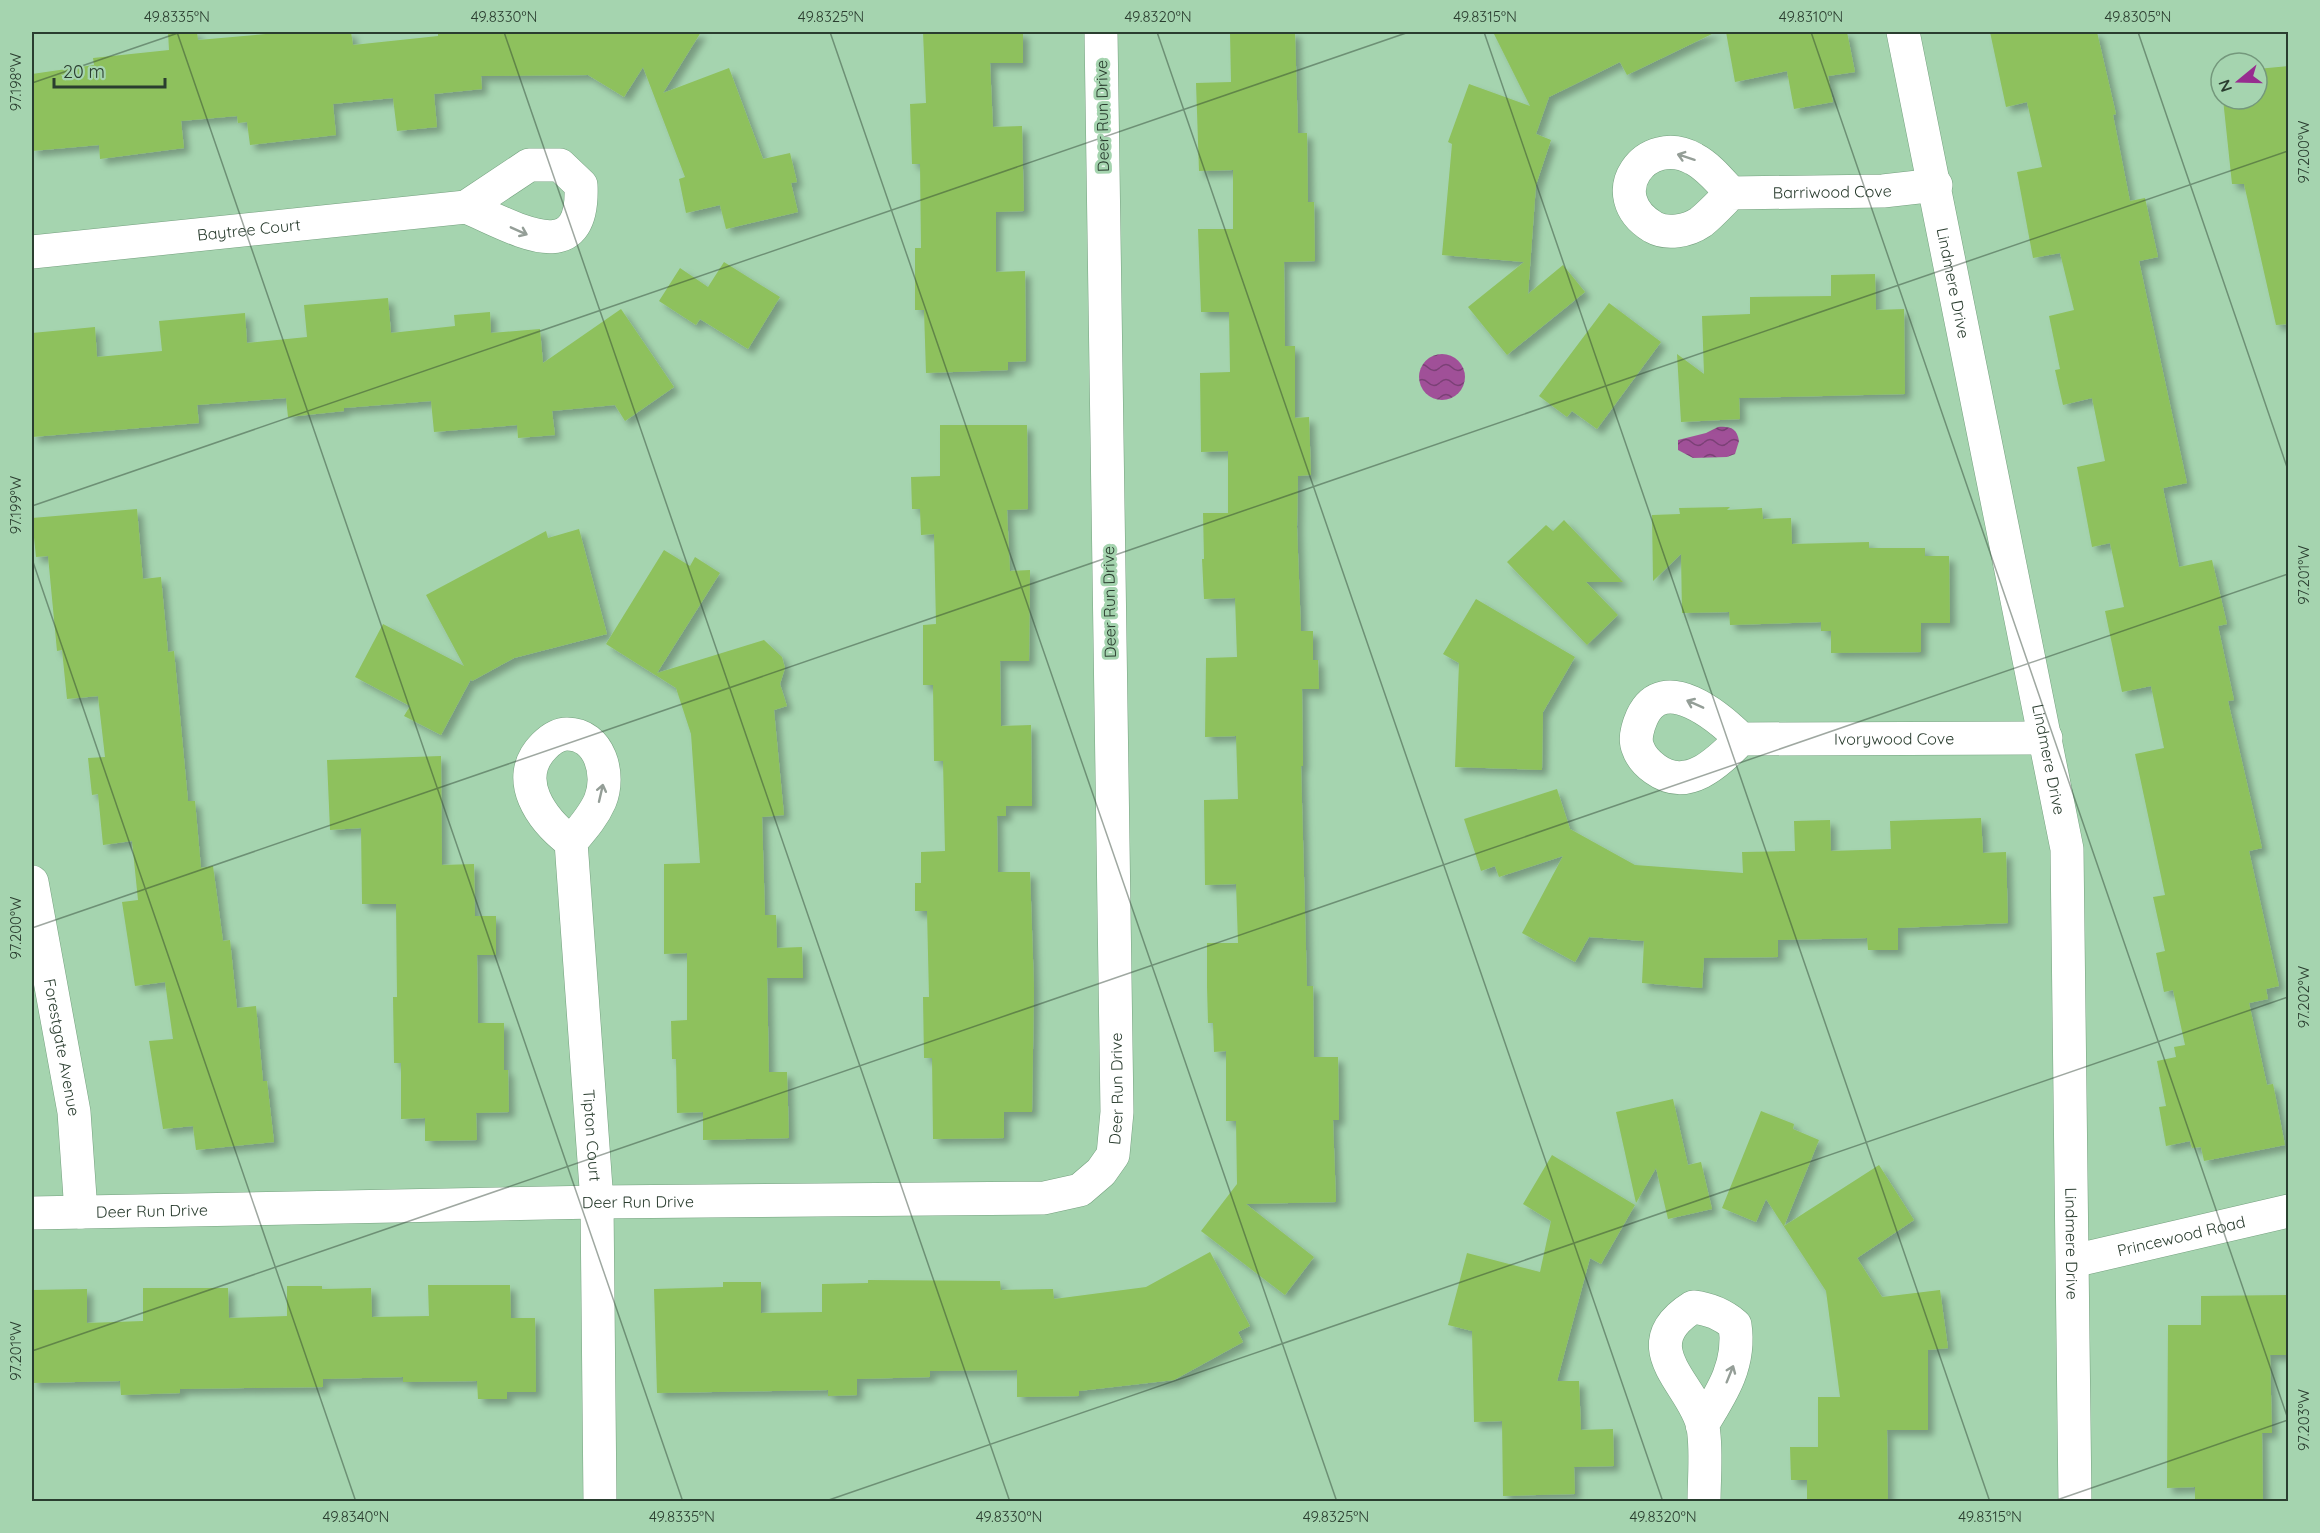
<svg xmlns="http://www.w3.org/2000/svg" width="2320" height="1533" font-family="Quicksand,sans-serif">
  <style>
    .water { fill: url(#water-waves) }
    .building { fill: #8ec15d; filter: url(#shadow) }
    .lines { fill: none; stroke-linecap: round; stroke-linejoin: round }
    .minor-casing { stroke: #74a07e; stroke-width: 34 }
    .minor { stroke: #fff; stroke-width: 33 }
    .oneway { stroke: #949e97 }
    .ticks { fill: none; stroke: #2a3d2f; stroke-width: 1.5; stroke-opacity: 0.45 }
    .labels { text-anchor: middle; stroke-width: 6; stroke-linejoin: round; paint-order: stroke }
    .street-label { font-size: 16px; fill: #2a3d2f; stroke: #a5d4af }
    .neatline { fill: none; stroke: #2a3d2f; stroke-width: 2 }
    .ticks-label { font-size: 15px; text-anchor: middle; fill: #2a3d2f }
  </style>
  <defs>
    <pattern id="water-waves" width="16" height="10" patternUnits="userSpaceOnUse" patternTransform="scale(1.5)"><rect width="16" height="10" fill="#a05098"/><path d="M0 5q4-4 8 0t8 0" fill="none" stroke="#7b4076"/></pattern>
    <filter id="shadow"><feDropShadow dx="5.5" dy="5.5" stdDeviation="3" flood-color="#0004"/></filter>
  </defs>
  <rect width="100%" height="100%" fill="#a5d4af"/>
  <!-- water -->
  <g class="water">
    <circle cx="1442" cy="377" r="23"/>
    <path d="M1718,427C1730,426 1737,428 1739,441L1735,454L1727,457L1693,458L1678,450V440L1706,433Z"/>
  </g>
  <!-- building -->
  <g class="building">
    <polygon points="168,32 197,32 198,40 288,32 351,32 353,45 438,36 438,32 701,32 663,93 729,68 763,159 790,153 797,182 791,183 798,212 726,229 720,205 686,213 679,179 685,177 643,67 624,97 588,75 481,76 482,89 434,94 437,127 397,131 393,98 333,104 336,135 250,145 247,122 238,123 237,116 181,121 184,148 100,159 99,145 32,151 32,74 94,65 93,58 169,50"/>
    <polygon points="923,32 1023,32 1023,63 990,63 993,127 1022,126 1024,211 996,212 996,272 1025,271 1026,361 1008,362 1008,370 926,373 924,310 915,310 915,248 921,248 920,164 912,164 910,104 926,103"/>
    <polygon points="1230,32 1295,32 1298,133 1307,133 1308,202 1314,202 1315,261 1284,262 1285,346 1295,346 1295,418 1309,417 1311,475 1298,476 1297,527 1301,631 1313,631 1313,660 1318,660 1319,689 1302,689 1303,766 1301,766 1307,986 1313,986 1314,1057 1338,1057 1339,1120 1333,1120 1336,1202 1246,1204 1314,1257 1285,1295 1201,1231 1237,1184 1236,1121 1226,1121 1226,1051 1214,1052 1213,1023 1208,1023 1207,987 1207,943 1238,943 1236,884 1205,885 1204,800 1238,799 1236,736 1205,737 1206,658 1237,657 1235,598 1204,599 1202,559 1204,559 1203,513 1228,513 1228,451 1201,452 1200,373 1230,372 1229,312 1201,312 1198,229 1233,229 1233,170 1199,171 1196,83 1231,82"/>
    <polygon points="1493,32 1716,32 1627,75 1620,62 1549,97 1536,134 1551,140 1536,185 1528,294 1563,265 1585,292 1507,355 1468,307 1524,262 1442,255 1452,144 1448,142 1469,84 1530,106"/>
    <polygon points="1726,32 1847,32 1855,72 1828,76 1833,102 1794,109 1787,71 1735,82"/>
    <polygon points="1990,32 2097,32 2116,114 2113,115 2130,201 2145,198 2158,257 2139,261 2187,483 2163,488 2179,567 2212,560 2227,624 2218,626 2234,700 2228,701 2262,848 2249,851 2279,986 2266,989 2268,999 2249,1003 2267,1085 2273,1084 2285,1145 2204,1161 2201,1147 2192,1148 2190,1141 2166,1146 2159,1107 2166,1106 2157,1061 2176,1057 2174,1047 2185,1045 2173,990 2164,992 2156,953 2165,951 2153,897 2165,895 2135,754 2164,748 2151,686 2122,692 2105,611 2124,607 2110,543 2092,547 2077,467 2105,461 2092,398 2063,405 2055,370 2060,369 2049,316 2074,310 2060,253 2033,258 2017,172 2042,167 2027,102 2006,107"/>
    <polygon points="2289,66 2289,324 2276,325 2244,184 2232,184 2223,99 2257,99 2257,69"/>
    <polygon points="724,262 780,297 748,349 700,319 696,325 659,301 680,268 708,287"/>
    <polygon points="1875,274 1876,310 1904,309 1905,394 1739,398 1740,419 1681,422 1677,354 1704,374 1702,316 1750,314 1750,297 1831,296 1831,275"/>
    <polygon points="388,298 391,333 455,326 454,315 490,312 491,333 540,329 543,363 621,309 674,387 625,421 615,405 552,411 555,435 518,438 517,425 434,432 431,401 344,408 344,411 288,417 286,398 197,405 199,423 32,437 32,333 95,327 97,357 162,351 159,321 245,313 247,343 307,337 304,305"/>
    <polygon points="1609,303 1661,342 1597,429 1572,411 1567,417 1539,396"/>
    <polygon points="940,425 1027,425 1028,509 1007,510 1010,571 1030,570 1029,661 1000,661 1001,726 1031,725 1032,806 1006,806 1006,816 997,816 998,872 1030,872 1034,988 1032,1112 1004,1112 1004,1138 933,1139 932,1058 924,1058 923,997 929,997 927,911 915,911 915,883 921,883 921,852 945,851 943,761 934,761 933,685 923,685 923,625 936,624 934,534 921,535 920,509 912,509 911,477 940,476"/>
    <polygon points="1730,507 1727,510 1762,508 1763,519 1791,518 1792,544 1869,542 1869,548 1925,548 1925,556 1949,556 1950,623 1921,623 1921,652 1831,653 1831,631 1821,631 1821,622 1730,625 1729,612 1682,613 1681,554 1653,581 1652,515 1680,514 1679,508"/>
    <polygon points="137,509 143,579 161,577 168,652 174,651 188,801 195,801 201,868 213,866 223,941 230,940 237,1008 256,1006 263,1081 267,1081 274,1142 196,1150 193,1126 163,1129 149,1041 173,1039 165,982 135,986 122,902 138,900 132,841 103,845 98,794 92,795 88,758 105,757 98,696 67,699 62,650 57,651 48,556 36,557 32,518"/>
    <polygon points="1564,520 1623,582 1586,582 1618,615 1587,645 1507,562 1546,525 1553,531"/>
    <polygon points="579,529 607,634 514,658 472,681 471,679 441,735 404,716 410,706 355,677 383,624 464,666 426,595 546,531 548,538"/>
    <polygon points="664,550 690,566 695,557 720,573 657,673 764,640 782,657 785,668 780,684 787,706 774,710 784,815 762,817 765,915 776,915 777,948 802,947 803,978 767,978 769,1072 787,1072 789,1138 703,1140 703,1112 677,1113 676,1059 672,1059 671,1021 687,1020 687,953 664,954 664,864 700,863 691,734 676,688 606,644"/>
    <polygon points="1476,599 1575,657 1543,712 1542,770 1455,767 1459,663 1443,654"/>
    <polygon points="441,756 442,865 474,864 475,916 496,916 496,955 477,955 478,1023 504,1023 504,1070 508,1070 509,1112 476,1113 477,1140 425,1141 425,1118 401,1119 401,1063 394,1063 393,997 397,997 396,904 362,904 361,828 330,830 327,760"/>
    <polygon points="1557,789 1570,829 1635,865 1743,873 1742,852 1795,851 1794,821 1830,820 1831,851 1891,849 1890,821 1981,818 1983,853 2006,852 2008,923 1898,928 1898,950 1868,950 1867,938 1778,940 1778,957 1704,958 1702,988 1642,983 1644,941 1589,937 1575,962 1522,933 1563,856 1499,877 1495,866 1481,871 1464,819"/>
    <polygon points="1673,1099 1688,1165 1701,1162 1712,1209 1668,1219 1656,1168 1636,1203 1616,1112"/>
    <polygon points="1761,1111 1794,1124 1793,1129 1819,1140 1784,1226 1879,1165 1914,1220 1857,1258 1882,1297 1940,1290 1948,1348 1928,1350 1928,1430 1887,1430 1888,1502 1807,1502 1807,1480 1791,1480 1790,1447 1818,1447 1818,1397 1840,1397 1826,1291 1766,1199 1756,1222 1722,1208"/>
    <polygon points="1552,1155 1635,1205 1601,1264 1590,1258 1557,1381 1579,1381 1581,1430 1613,1429 1614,1466 1574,1467 1575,1494 1503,1496 1502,1421 1474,1422 1472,1331 1448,1325 1467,1253 1540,1272 1551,1221 1523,1204"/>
    <polygon points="1210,1252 1250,1326 1238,1332 1243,1342 1174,1380 1079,1391 1079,1396 1017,1397 1017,1370 930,1371 930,1377 857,1379 857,1395 828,1396 828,1390 657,1393 654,1289 723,1287 723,1282 761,1282 761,1313 822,1312 822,1284 868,1283 868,1280 1000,1281 1001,1290 1053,1289 1054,1299 1146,1287"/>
    <polygon points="428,1285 510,1285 511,1318 535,1318 536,1392 507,1392 507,1399 478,1399 477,1381 403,1382 403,1377 323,1379 323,1387 180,1389 180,1393 121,1395 120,1381 32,1383 32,1290 87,1289 87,1323 143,1321 143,1288 228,1288 229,1318 287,1316 287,1286 322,1286 322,1289 371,1288 372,1317 429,1316"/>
    <polygon points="2286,1295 2286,1355 2270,1355 2272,1433 2262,1433 2263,1502 2195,1502 2195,1487 2167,1488 2168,1325 2201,1325 2201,1296"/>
  </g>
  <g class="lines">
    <!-- minor casing -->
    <g class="minor-casing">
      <g id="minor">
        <path id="s1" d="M1903,32L2067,849L2075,1502"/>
        <path id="s2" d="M1731,193C1720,181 1709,167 1694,159C1646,132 1600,195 1653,227C1667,235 1688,231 1701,222C1711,214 1721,203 1731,193L1883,191L1936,185"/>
        <path id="s3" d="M32,252L466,207L529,165H560L581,185C585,274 511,225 466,207"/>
        <path id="s4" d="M1741,739C1718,762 1688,793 1655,769C1648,764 1641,757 1638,748C1634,739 1638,726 1642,717C1664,670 1720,718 1741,739L2046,738"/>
        <path id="s5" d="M571,842C542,820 511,779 544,746C550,740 558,734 567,734C600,734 611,775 600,801C593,817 582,829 571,842L597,1202L600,1502"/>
        <path id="s6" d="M32,882L74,1112L81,1212"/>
        <path id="s7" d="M32,1213L597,1202L1044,1198L1080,1190L1101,1172L1113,1155L1117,1112L1101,32"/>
        <path id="s8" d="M2073,1261L2288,1211"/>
        <path d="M1702,1425C1722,1393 1741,1364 1735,1325C1722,1314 1710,1309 1693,1307C1629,1347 1695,1385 1703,1427C1707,1451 1704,1478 1704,1502"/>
      </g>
    </g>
    <!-- minor -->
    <use href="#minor" class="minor"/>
  </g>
  <!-- one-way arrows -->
  <defs><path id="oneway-shaft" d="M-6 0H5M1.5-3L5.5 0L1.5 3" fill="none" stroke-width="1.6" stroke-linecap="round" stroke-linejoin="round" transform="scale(1.5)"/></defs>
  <g class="oneway">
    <use href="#oneway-shaft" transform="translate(1686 157) rotate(-162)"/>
    <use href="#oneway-shaft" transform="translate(519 231) rotate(24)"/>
    <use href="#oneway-shaft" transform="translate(1695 704) rotate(-156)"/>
    <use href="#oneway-shaft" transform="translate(601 793) rotate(-77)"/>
    <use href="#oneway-shaft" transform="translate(1730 1374) rotate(-68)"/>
  </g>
  <!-- ticks -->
  <path class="ticks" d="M177,32L683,1502M504,32L1010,1502M830,32L1337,1502M1157,32L1663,1502M1484,32L1990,1502M1811,32L2288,1419M2138,32L2288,470M32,83L181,32M32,506L1409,32M32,559L356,1502M32,928L2288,151M32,1351L2288,574M823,1502L2288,997M2051,1502L2288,1420"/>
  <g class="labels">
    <!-- street labels -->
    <g class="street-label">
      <text transform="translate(1102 116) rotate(-91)" y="6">Deer Run Drive</text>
      <text dy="6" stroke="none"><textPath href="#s2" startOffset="376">Barriwood Cove</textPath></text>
      <text dy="6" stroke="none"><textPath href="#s3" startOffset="218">Baytree Court</textPath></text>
      <text dy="6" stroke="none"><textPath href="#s1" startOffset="256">Lindmere Drive</textPath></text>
      <text transform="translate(1109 602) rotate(-91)" y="6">Deer Run Drive</text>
      <text dy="6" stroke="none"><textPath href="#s4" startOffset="434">Ivorywood Cove</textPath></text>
      <text dy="6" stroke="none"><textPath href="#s1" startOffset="742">Lindmere Drive</textPath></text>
      <text dy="6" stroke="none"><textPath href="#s6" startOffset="168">Forestgate Avenue</textPath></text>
      <text dy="6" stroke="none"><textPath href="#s7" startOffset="1164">Deer Run Drive</textPath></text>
      <text dy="6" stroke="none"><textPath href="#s5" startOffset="573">Tipton Court</textPath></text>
      <text dy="6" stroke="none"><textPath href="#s7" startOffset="606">Deer Run Drive</textPath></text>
      <text dy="6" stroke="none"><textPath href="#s7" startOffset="120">Deer Run Drive</textPath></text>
      <text dy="6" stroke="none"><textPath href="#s8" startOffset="111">Princewood Road</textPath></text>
      <text dy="6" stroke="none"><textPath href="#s1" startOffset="1228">Lindmere Drive</textPath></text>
    </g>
  </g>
  <!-- border -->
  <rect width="2320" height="1533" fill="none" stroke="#a5d4af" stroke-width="66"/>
  <!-- north arrow -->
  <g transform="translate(2239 81) rotate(251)"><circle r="28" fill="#a5d4af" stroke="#74987c" stroke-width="1.5"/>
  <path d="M0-4.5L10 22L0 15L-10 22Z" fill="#972d8f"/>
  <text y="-9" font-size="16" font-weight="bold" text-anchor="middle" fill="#2a3d2f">N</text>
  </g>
  <!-- scale -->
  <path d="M54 78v9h111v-9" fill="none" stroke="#2a3d2f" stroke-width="3"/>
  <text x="63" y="78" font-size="18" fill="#2a3d2f" stroke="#a5d4af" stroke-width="4.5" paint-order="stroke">20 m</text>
  <rect x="33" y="33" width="2254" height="1467" class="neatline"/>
  <g class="ticks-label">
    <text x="177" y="22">49.8335°N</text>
    <text x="504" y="22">49.8330°N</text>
    <text x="831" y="22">49.8325°N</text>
    <text x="1158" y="22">49.8320°N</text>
    <text x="1485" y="22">49.8315°N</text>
    <text x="1811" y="22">49.8310°N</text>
    <text x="2138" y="22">49.8305°N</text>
    <text transform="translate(16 82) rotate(-90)" y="5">97.198°W</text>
    <text transform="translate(2304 152) rotate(-90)" y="5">97.200°W</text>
    <text transform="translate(16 505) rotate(-90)" y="5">97.199°W</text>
    <text transform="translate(2304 575) rotate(-90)" y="5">97.201°W</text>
    <text transform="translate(16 928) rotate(-90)" y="5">97.200°W</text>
    <text transform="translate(2304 997) rotate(-90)" y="5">97.202°W</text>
    <text transform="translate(16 1351) rotate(-90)" y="5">97.201°W</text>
    <text transform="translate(2304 1420) rotate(-90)" y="5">97.203°W</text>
    <text x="356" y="1522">49.8340°N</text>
    <text x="682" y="1522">49.8335°N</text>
    <text x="1009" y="1522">49.8330°N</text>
    <text x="1336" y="1522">49.8325°N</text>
    <text x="1663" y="1522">49.8320°N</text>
    <text x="1990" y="1522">49.8315°N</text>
  </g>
</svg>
